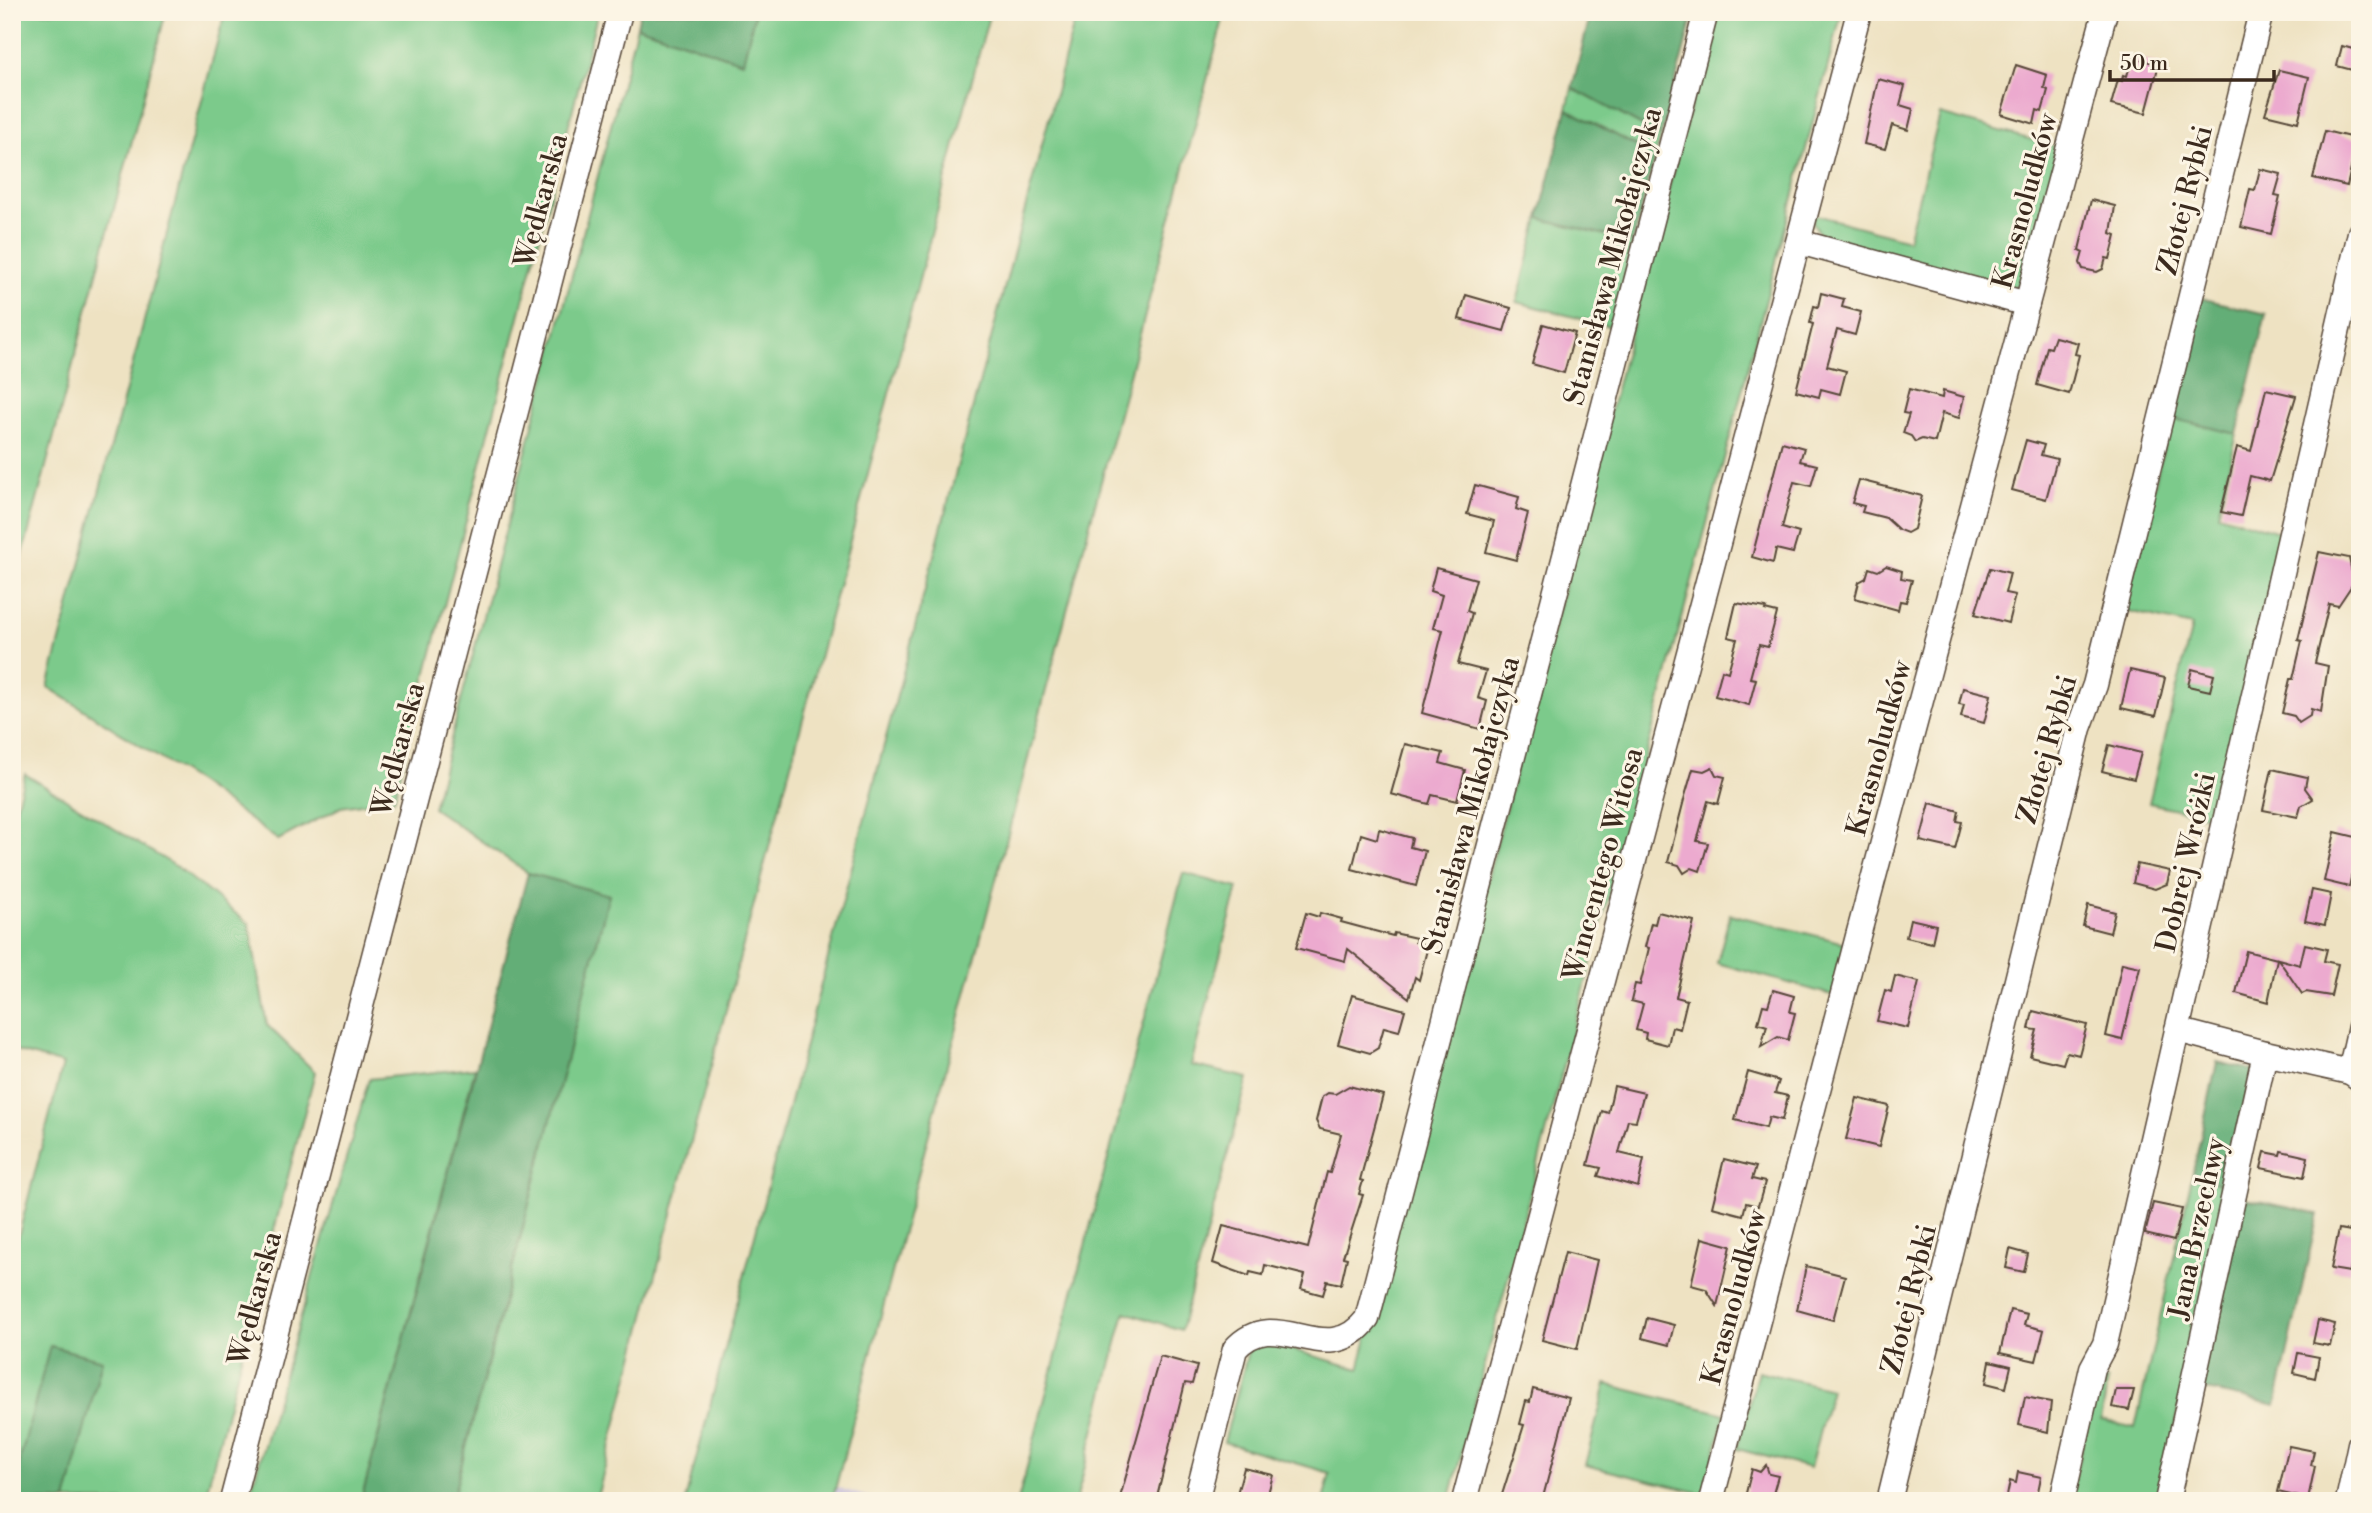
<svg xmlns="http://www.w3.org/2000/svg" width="2372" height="1513" font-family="'Libre Bodoni',serif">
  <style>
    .industrial { fill: #c8bfd8 }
    .green { fill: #7bca8b; stroke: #5b7a54; stroke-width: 2 }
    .forest { fill: #64ae77; stroke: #506c4a; stroke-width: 2 }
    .building { fill: #ecaacf }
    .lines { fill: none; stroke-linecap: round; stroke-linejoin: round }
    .minor-casing { stroke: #564637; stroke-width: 27 }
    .minor { stroke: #fff; stroke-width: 24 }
    .labels { text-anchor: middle; stroke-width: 6; stroke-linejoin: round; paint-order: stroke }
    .street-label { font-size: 28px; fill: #3b2a1e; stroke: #fcf5e5 }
  </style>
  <rect width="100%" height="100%" fill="#fcf5e5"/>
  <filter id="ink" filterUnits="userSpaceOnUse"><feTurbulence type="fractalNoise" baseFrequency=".0143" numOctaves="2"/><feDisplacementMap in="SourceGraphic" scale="14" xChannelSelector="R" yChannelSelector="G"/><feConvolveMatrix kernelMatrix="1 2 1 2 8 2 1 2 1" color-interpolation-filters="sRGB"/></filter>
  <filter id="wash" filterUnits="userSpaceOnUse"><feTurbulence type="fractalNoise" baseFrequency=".00686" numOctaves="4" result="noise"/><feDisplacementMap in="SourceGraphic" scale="28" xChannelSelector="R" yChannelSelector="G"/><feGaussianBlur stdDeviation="1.57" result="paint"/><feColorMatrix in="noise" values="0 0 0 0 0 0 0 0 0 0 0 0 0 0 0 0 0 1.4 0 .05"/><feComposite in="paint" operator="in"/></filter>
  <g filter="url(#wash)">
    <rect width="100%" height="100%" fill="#eee2c2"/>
    <!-- industrial -->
    <polygon class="industrial" points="835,1487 883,1501 832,1501"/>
    <!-- green -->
    <g class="green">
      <polygon points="12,12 166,12 12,595"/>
      <polygon points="225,12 598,12 394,799 341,807 278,840 199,783 48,687"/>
      <polygon points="755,12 990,12 596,1501 452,1501 609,895 528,873 433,808 637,26 742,62"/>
      <polygon points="1077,12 1225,12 832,1501 685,1501"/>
      <polygon points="1715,12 1842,12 1449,1501 1323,1501 1330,1473 1224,1442 1249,1348 1262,1341 1359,1369"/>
      <polygon points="1572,88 1661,136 1655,156 1567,109"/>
      <polygon points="1940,114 2061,148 2025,281 2014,287 1995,286 1822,237 1813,224 1813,214 1908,240"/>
      <polygon points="1539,218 1633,242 1612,327 1517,302"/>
      <polygon points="2171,418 2237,434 2218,514 2286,534 2220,819 2149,803 2192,626 2124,610"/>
      <polygon points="25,774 177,867 249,924 267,1025 315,1072 204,1501 66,1501 102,1360 51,1346 12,1490 12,1261 63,1064 12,1050 12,822"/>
      <polygon points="1183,873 1238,888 1191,1065 1248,1078 1181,1330 1125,1312 1076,1501 1018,1501"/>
      <polygon points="1730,914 1849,944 1835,996 1717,963"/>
      <polygon points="475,1068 361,1501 248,1501 369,1079"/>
      <polygon points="2192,1177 2228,1185 2159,1501 2069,1501 2098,1378 2108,1381 2101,1420 2135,1428"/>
      <polygon points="1758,1371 1831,1389 1810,1468 1737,1449"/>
      <polygon points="1606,1384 1725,1414 1705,1494 1585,1465"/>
    </g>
    <!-- forest -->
    <g class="forest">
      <polygon points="640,12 755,12 743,62 637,26"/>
      <polygon points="1591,12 1694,12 1661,136 1572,88"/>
      <polygon points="1567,109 1655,156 1633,242 1539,218"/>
      <polygon points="2200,298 2266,314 2237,434 2171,418"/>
      <polygon points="528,873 609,895 452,1501 361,1501"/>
      <polygon points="2217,1062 2253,1070 2228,1185 2192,1177"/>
      <polygon points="2240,1197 2318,1214 2276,1405 2198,1388"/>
      <polygon points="50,1346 102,1360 66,1501 12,1501 12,1490"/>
    </g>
    <g id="blocks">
      <!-- building -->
      <g class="building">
        <polygon points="2342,46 2360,51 2356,71 2337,66"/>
        <polygon points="2132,58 2159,64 2146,113 2111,105 2118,80 2122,81 2123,75 2127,76"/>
        <polygon points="2016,65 2047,75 2044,88 2048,90 2042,112 2037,110 2034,124 2001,114"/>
        <polygon points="2279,70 2309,77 2298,122 2265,114"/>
        <polygon points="1878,79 1905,86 1900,105 1913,109 1908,130 1892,125 1885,149 1864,144"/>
        <polygon points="2325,131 2358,139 2347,186 2313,178"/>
        <polygon points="2260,169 2281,174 2275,195 2280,196 2271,234 2241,227 2250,189 2255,190"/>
        <polygon points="2091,200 2115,206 2111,233 2116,235 2110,259 2106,258 2103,269 2097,272 2083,269 2080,263 2083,252 2079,250"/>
        <polygon points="1821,293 1844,299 1842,307 1861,312 1855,335 1837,330 1827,366 1846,371 1840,394 1821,389 1819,397 1796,391 1813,324 1810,323 1814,306 1818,307"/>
        <polygon points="1466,295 1511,308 1504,331 1459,319"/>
        <polygon points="1543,324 1575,333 1564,373 1532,364"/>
        <polygon points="2055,337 2078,343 2075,354 2079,355 2069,394 2037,385 2047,347 2051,348"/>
        <polygon points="1909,389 1942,398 1943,391 1964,397 1959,418 1942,413 1935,442 1922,439 1915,442 1911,436 1903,433 1909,414 1903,413"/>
        <polygon points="2266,389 2296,396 2270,481 2250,476 2241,516 2221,512 2237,447 2251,451"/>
        <polygon points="2026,440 2044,445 2041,455 2057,459 2046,499 2012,490"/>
        <polygon points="1782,442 1804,448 1800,461 1817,465 1811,486 1794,482 1788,504 1782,528 1799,533 1793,553 1776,549 1773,563 1752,557"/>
        <polygon points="1859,480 1922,496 1914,529 1907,533 1899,530 1886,518 1862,512 1864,506 1852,503"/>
        <polygon points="1475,485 1519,497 1516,509 1528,513 1516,560 1486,552 1494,521 1467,514"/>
        <polygon points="2319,552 2349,558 2354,582 2338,606 2329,604 2315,663 2328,666 2321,712 2311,709 2310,716 2299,723 2294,716 2282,713 2290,679 2293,679 2302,641 2298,640"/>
        <polygon points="1886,566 1902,571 1901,578 1912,580 1906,602 1900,601 1898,610 1855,598 1859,582 1866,578 1869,568 1878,571"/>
        <polygon points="1436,568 1476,579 1467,611 1472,613 1458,664 1486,671 1478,698 1487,701 1480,729 1422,713 1443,630 1433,628 1442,595 1430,591"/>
        <polygon points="1990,568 2010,573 2005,593 2015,595 2008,623 1975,614"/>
        <polygon points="1736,603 1766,608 1765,610 1777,613 1768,647 1759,645 1750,678 1756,679 1749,705 1715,696 1722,670 1728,672 1737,639 1728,637"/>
        <polygon points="2192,669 2214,675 2210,691 2188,686"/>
        <polygon points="2130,670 2165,678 2156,716 2121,708"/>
        <polygon points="1963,688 1991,695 1984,723 1961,717 1964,705 1959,704"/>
        <polygon points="1405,744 1443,753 1440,763 1465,770 1457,801 1432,795 1429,804 1391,794"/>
        <polygon points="2109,745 2141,753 2134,779 2102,771"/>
        <polygon points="1712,767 1716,775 1725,777 1718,804 1708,801 1697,841 1708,843 1700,871 1692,868 1684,873 1679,865 1668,862 1685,796 1693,769 1704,771"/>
        <polygon points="2272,769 2307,777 2305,788 2313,799 2301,806 2298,817 2263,810"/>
        <polygon points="1930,803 1959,811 1957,821 1962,822 1955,849 1920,841"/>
        <polygon points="1379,829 1412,838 1410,847 1425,851 1416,886 1352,869 1361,834 1377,839"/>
        <polygon points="2335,832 2360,838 2349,887 2324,881"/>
        <polygon points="2137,864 2170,871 2167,884 2155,889 2133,883"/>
        <polygon points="2312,890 2331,894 2325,925 2305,921"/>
        <polygon points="2088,905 2115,912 2110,933 2083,926"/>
        <polygon points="1658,912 1694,921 1676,997 1687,1000 1680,1029 1672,1027 1668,1045 1645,1039 1646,1033 1636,1030 1643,1004 1631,1001 1635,984 1640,985 1649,948 1645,947 1651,923 1655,924"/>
        <polygon points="1306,913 1319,917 1320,913 1342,919 1341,922 1393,936 1394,933 1416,938 1415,942 1428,946 1419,980 1415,977 1409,998 1348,949 1345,961 1296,948"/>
        <polygon points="1910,919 1936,925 1932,943 1906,937"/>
        <polygon points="2305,944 2327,949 2324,961 2338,964 2331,996 2306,992 2302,994 2278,959 2300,965"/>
        <polygon points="2246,951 2277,959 2268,1002 2236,993"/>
        <polygon points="2122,963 2140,967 2122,1040 2106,1036"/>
        <polygon points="1895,976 1919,982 1908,1028 1877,1021 1885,990 1891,992"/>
        <polygon points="1773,990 1794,996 1790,1012 1795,1013 1788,1040 1778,1037 1761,1047 1767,1026 1758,1023 1763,1005 1768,1006"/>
        <polygon points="1352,995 1405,1010 1399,1031 1384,1027 1378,1048 1370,1053 1338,1044"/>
        <polygon points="2033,1011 2087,1025 2079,1055 2067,1052 2063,1064 2030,1056 2037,1030 2029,1029"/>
        <polygon points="1748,1072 1779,1081 1775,1093 1788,1096 1782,1120 1769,1117 1766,1128 1735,1120"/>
        <polygon points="1349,1086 1383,1095 1360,1180 1363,1181 1359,1194 1363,1195 1343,1257 1347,1258 1341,1284 1327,1281 1323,1295 1301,1289 1305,1275 1265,1265 1263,1275 1250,1272 1249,1276 1213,1263 1223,1226 1308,1248 1327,1172 1330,1173 1341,1134 1320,1129 1316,1121 1322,1097 1328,1093 1335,1094"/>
        <polygon points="1614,1086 1644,1093 1636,1121 1628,1120 1619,1153 1644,1159 1638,1187 1598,1176 1601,1168 1588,1165 1602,1111 1608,1113"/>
        <polygon points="1857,1098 1889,1106 1879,1147 1846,1139"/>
        <polygon points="2281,1151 2308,1157 2304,1177 2261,1168 2265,1152 2280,1155"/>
        <polygon points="1724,1159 1756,1167 1752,1179 1765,1182 1758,1206 1746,1203 1743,1215 1712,1207"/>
        <polygon points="2153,1203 2182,1209 2174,1241 2145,1234"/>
        <polygon points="2339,1229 2357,1232 2350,1272 2331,1269"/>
        <polygon points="1702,1238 1731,1246 1717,1306 1706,1289 1691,1285"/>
        <polygon points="2010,1249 2028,1254 2024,1272 2006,1268"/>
        <polygon points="1565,1252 1597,1260 1577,1349 1542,1340"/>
        <polygon points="1806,1266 1845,1276 1833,1320 1797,1310"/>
        <polygon points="2010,1310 2027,1314 2024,1325 2044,1330 2036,1361 2000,1353"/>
        <polygon points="1647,1318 1674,1325 1669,1345 1642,1338"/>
        <polygon points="2318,1320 2335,1324 2330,1346 2313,1343"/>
        <polygon points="2298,1353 2319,1357 2315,1378 2294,1373"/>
        <polygon points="1160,1356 1197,1366 1192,1384 1185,1383 1156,1501 1119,1501"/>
        <polygon points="1990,1361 2011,1366 2006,1388 1986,1383"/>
        <polygon points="1533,1389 1569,1398 1542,1501 1500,1501 1524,1425 1520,1424 1526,1401 1530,1402"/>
        <polygon points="2116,1390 2134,1390 2129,1410 2112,1407"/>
        <polygon points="2025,1397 2051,1402 2048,1432 2019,1425"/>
        <polygon points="2289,1446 2314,1451 2311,1465 2315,1466 2308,1499 2278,1492"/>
        <polygon points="1766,1465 1769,1474 1778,1476 1771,1501 1744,1501 1752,1469 1760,1472"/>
        <polygon points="1244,1468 1273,1475 1266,1501 1235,1501"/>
        <polygon points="2018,1472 2041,1477 2036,1501 2006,1501 2010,1481 2016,1483"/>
      </g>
    </g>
  </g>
  <g filter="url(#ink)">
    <use href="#blocks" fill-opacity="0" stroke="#564637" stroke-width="2"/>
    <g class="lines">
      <!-- minor casing -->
      <g class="minor-casing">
        <g id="minor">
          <polyline points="1799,242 2027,304"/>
          <polyline points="2360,1027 2350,1072 2360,1079"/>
          <polyline points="2177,1030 2265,1053"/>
          <polyline points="232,1501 620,12"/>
          <path d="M1196,1501L1235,1349C1277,1302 1325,1373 1367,1319L1706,12"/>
          <polyline points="1464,1501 1859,12"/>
          <polyline points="1711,1501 1858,936 2105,12"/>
          <polyline points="1889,1501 2079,728 2095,685 2261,12"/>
          <polyline points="2062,1501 2092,1368 2105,1344 2360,233"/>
          <polyline points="2167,1501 2265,1053 2350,1072"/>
          <polyline points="2348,1501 2360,1444"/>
        </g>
      </g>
      <!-- minor -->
      <use href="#minor" class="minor"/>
    </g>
  </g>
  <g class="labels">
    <!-- street labels -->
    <g class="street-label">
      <text transform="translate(540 200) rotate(-75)" y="10">Wędkarska</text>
      <text transform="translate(2184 200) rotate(-76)" y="10">Złotej Rybki</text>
      <text transform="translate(2024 201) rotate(-75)" y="10">Krasnoludków</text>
      <text transform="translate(1612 256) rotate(-75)" y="10">Stanisława Mikołajczyka</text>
      <text transform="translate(1878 748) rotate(-75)" y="10">Krasnoludków</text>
      <text transform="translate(397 749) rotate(-75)" y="10">Wędkarska</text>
      <text transform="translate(2046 749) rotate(-74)" y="10">Złotej Rybki</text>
      <text transform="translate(1470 805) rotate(-75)" y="10">Stanisława Mikołajczyka</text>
      <text transform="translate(2185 862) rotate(-77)" y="10">Dobrej Wróżki</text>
      <text transform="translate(1602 864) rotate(-75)" y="10">Wincentego Witosa</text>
      <text transform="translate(2196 1228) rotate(-78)" y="10">Jana Brzechwy</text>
      <text transform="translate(1733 1297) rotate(-75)" y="10">Krasnoludków</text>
      <text transform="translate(254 1298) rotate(-75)" y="10">Wędkarska</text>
      <text transform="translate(1908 1299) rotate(-76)" y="10">Złotej Rybki</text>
    </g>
  </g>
  <!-- margin -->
  <rect width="2372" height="1513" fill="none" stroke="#fcf5e5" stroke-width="42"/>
  <!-- scale -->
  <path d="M2110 70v10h164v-10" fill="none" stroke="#3b2a1e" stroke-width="3.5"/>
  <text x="2120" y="70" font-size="21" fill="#3b2a1e" stroke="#fcf5e5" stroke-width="5" paint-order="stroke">50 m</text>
</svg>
